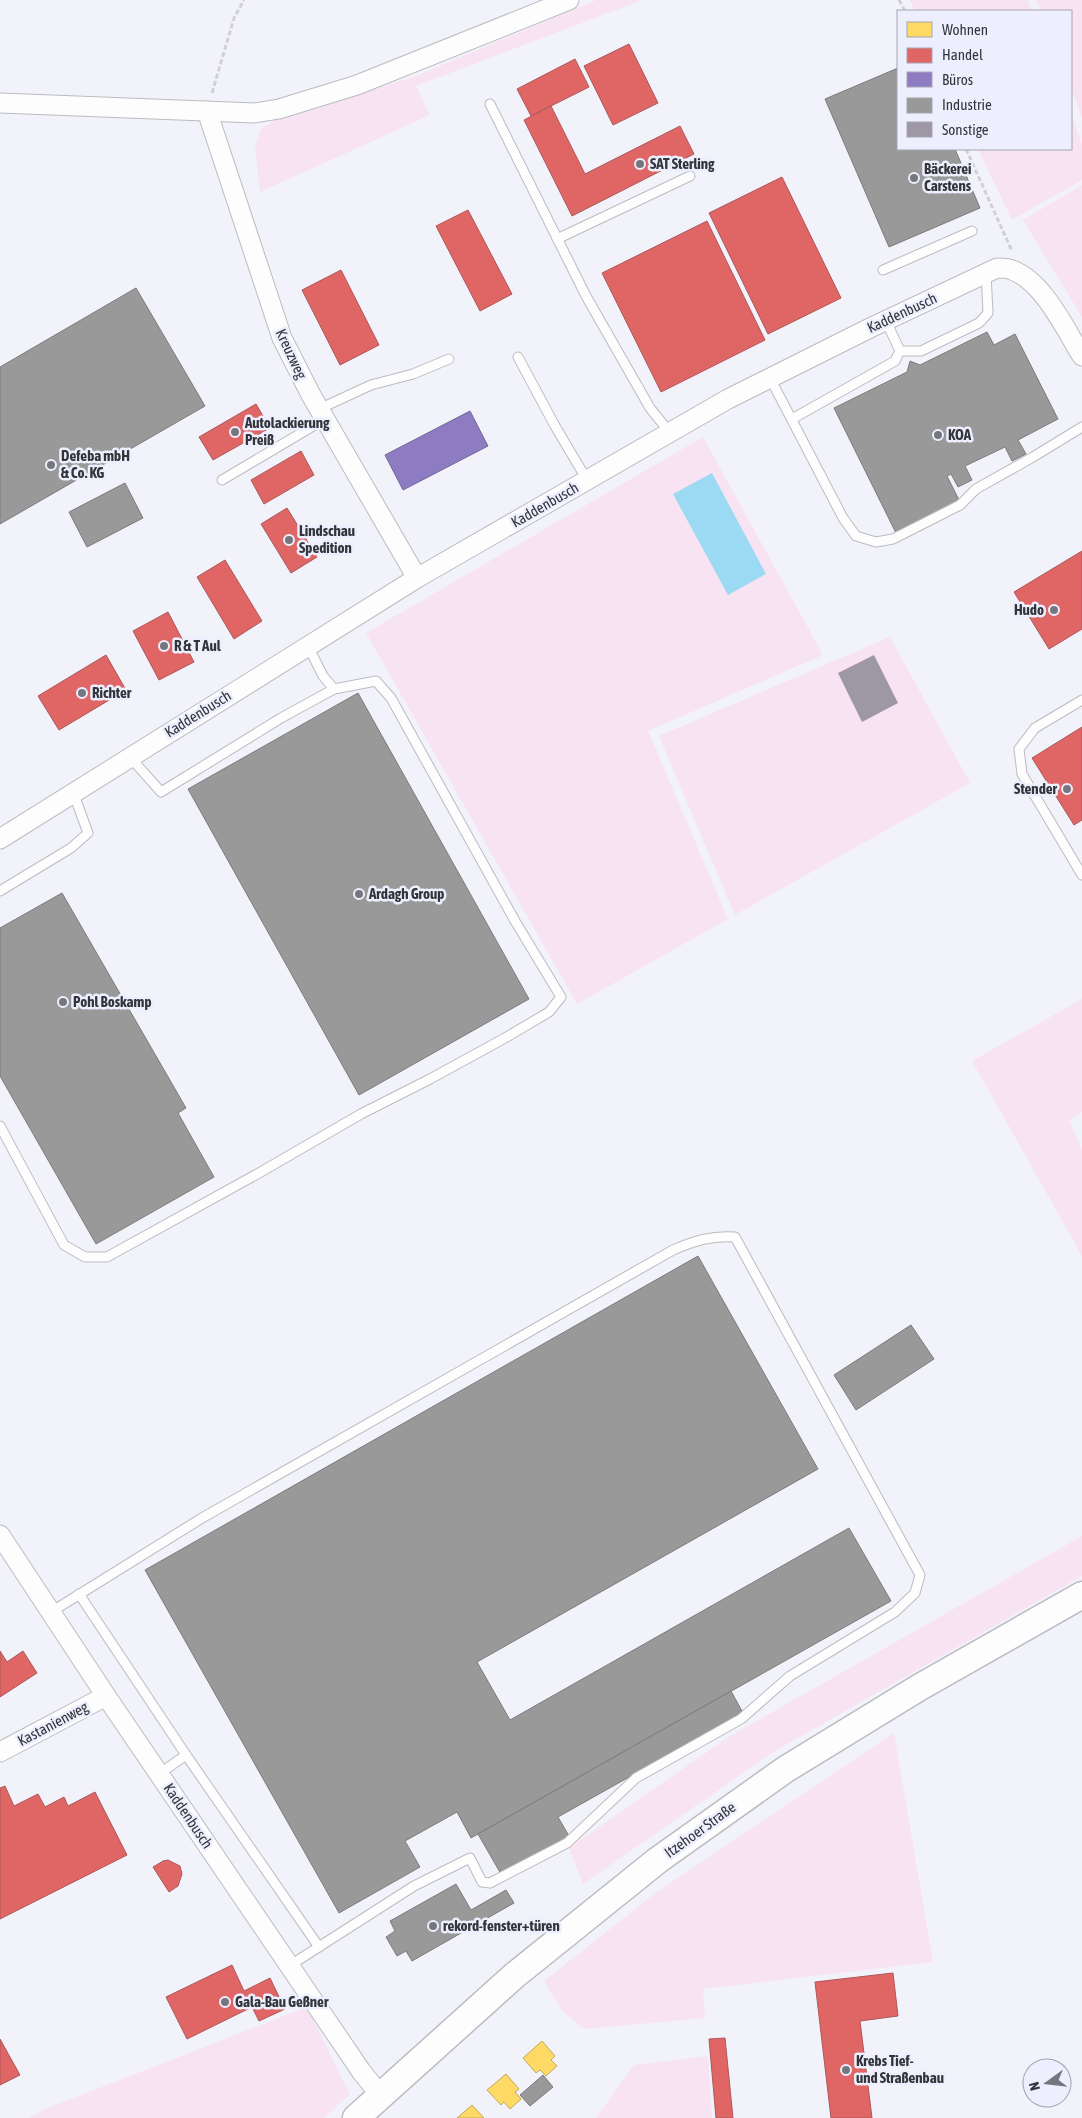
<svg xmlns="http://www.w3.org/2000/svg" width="1082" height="2118" font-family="'Asap Condensed',sans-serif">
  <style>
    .green { fill: #f8e3f2 }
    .water { fill: #9cdaf4 }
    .homes { fill: #ffd966; stroke: #c2a859 }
    .shops { fill: #e06666; stroke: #ac5759 }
    .offices { fill: #8e7cc3; stroke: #73669a }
    .industry { fill: #999; stroke: #7b7b7d }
    .building { fill: #9e97a6 }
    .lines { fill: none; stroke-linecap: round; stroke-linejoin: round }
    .service-casing { stroke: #bbbbc2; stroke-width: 11 }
    .minor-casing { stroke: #bbbbc2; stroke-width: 21 }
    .secondary-casing { stroke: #bbbbc2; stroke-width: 29 }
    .path { stroke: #d1d1d4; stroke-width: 3; stroke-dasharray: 5 2.5; stroke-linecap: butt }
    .service { stroke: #fdfdfe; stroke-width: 9 }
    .minor { stroke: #fdfdfe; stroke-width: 19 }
    .secondary { stroke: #fdfdfe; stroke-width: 26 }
    .poi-dot { fill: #76767e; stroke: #eeeffe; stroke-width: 2 }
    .labels { text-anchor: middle; stroke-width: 5; stroke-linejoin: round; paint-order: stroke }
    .poi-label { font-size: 15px; font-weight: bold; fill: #34343b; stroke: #eeeffe; text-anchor: start }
    .street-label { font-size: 15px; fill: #34343b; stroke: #eeeffe }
  </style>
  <rect width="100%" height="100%" fill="#f2f2fa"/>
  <!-- green -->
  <g class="green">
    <polygon points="596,0 642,0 416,86 430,115 260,192 255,147 261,128 282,117 411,78"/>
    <polygon points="910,0 1028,0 1032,11 915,11"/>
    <polygon points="1036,0 1082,0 1082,117 1071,88 1071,11 1041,11"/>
    <polygon points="1071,114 1082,144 1082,180 1012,220 978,149 1071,149"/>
    <polygon points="1082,185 1082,317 1023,220"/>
    <polygon points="703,437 823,655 648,731 728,919 577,1004 366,633"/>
    <polygon points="890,637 970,783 735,915 659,736"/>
    <polygon points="1082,999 1082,1112 1069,1120 1082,1150 1082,1256 972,1061"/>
    <polygon points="1082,1536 1082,1576 775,1751 583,1884 569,1848 727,1738"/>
    <polygon points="894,1733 933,1962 703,1989 705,2018 584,2029 563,2012 544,1981 658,1891"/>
    <polygon points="307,2007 350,2094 324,2118 28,2118 43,2110"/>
    <polygon points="708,2056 712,2118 596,2118 634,2065"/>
  </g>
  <!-- water -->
  <polygon class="water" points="712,473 766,574 728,595 673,494"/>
  <!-- homes -->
  <g class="homes">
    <polygon points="542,2041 555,2056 551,2060 557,2066 546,2076 540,2070 536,2073 523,2058"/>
    <polygon points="506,2074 519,2089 515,2092 521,2099 510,2109 504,2102 501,2105 487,2090"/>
    <polygon points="472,2105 484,2118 457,2118"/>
  </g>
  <!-- shops -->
  <g class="shops">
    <polygon points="629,44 658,103 613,125 584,66"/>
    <polygon points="575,59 589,87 531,116 517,89"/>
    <polygon points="551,106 585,174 680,126 694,154 572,216 524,120"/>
    <polygon points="782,177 841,298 768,334 709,213"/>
    <polygon points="468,210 512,294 480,311 436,226"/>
    <polygon points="707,221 765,340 661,392 602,273"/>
    <polygon points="341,270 379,345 340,365 302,290"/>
    <polygon points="256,404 270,428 213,460 199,437"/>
    <polygon points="301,451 314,475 264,504 251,480"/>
    <polygon points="287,508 317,557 291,573 261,524"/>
    <polygon points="1082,551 1082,629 1049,649 1014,592"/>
    <polygon points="225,560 262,621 234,639 197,577"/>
    <polygon points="168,612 194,662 159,680 133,631"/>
    <polygon points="106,655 126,690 59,730 38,696"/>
    <polygon points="1082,727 1082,820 1074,825 1032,758"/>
    <polygon points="0,1651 7,1662 23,1651 37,1673 0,1697"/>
    <polygon points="5,1786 14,1806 38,1794 45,1807 64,1797 68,1806 95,1792 127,1855 0,1919 0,1788"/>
    <polygon points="168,1860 180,1866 182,1874 178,1886 169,1892 153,1867 163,1861"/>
    <polygon points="232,1965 244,1991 270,1978 285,2009 259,2021 252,2007 187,2039 166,1997"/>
    <polygon points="893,1973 898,2016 860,2021 872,2118 831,2118 815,1982"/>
    <polygon points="725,2038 733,2118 716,2118 709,2039"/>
    <polygon points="0,2039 20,2075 0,2085"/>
  </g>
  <!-- offices -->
  <polygon class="offices" points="470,411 488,446 403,490 385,455"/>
  <!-- industry -->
  <g class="industry">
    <polygon points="898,68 898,149 955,149 980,208 889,247 825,99"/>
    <polygon points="136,288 205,406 0,524 0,367"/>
    <polygon points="987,332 994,345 1015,334 1058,419 1018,440 1026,454 1012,461 1005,447 965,466 972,480 958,487 951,474 947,476 960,502 896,533 834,408 907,372 910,361 920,365"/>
    <polygon points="125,483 143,518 87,547 69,512"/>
    <polygon points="358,693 529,999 359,1095 188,789"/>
    <polygon points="62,893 186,1108 178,1113 214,1177 96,1244 0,1076 0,928"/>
    <polygon points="698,1256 818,1469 477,1662 510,1720 849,1528 891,1601 471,1838 457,1812 405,1841 420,1867 339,1913 145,1570"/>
    <polygon points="911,1325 934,1359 856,1410 834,1375"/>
    <polygon points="731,1691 743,1713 558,1817 569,1836 501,1874 478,1834"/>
    <polygon points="456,1884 471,1910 506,1890 514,1903 412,1961 406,1951 397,1956 386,1937 395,1931 390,1921"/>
    <polygon points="543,2075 553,2087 530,2106 520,2095"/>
  </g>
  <!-- building -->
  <polygon class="building" points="874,655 898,703 862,722 838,673"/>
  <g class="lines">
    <!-- service casing -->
    <g class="service-casing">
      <g id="service">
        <polyline points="490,104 586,296 650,408 670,433"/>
        <polyline points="557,239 690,176"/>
        <polyline points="883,270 972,231"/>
        <polyline points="900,351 921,351 979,323 988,313 986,273"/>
        <polyline points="518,357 555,426 587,480"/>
        <polyline points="770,378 843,518 856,536 876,542 893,539 960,505 976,489 1033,457 1082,427"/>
        <polyline points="319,409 371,385 413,374 449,359"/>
        <polyline points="792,419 895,361 900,351 886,321"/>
        <polyline points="222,480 325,419"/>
        <polyline points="308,646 323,676 334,689"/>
        <polyline points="1082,700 1035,728 1019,749 1022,774 1082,875"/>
        <polyline points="0,891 71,848 88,833 73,792"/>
        <polyline points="0,1126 64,1245 85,1257 107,1257 259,1173 361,1114 430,1079 505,1038 549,1012 561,997 515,921 391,698 376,681 334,689 281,718 161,792 130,757"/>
        <polyline points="79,1594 186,1755 159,1774"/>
        <path d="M51,1612L202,1518L673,1250C694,1241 712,1235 735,1237L920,1575L915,1593L895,1612L790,1676L741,1719L636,1778L567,1843L490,1883L482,1882L470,1858L414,1886L289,1966"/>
        <polyline points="186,1755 319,1947"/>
      </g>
    </g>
    <!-- minor casing -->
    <g class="minor-casing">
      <g id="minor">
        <polyline points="0,103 255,113 279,109 357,85 569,0"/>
        <polyline points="207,111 282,338 311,395 417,578"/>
        <path d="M0,839L417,578L728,399L872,327L997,268C1002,268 1008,268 1012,270C1044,282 1065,329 1082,356"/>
        <polyline points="0,1535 106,1696 361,2071 380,2095"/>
        <polyline points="0,1752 106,1696"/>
      </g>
    </g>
    <!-- secondary casing -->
    <g class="secondary-casing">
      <polyline id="secondary" points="356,2118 515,1975 658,1860 786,1769 920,1687 1082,1595"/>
    </g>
    <!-- path -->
    <g class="path">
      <polyline points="899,0 905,11"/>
      <polyline points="212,93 234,18 244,0"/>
      <polyline points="966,149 1012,251"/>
    </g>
    <!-- service -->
    <use href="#service" class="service"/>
    <!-- minor -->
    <use href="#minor" class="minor"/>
    <!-- secondary -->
    <use href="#secondary" class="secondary"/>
  </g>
  <!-- markers -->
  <g class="poi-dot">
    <circle cx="640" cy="164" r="5"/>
    <circle cx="914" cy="178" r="5"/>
    <circle cx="235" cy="432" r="5"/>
    <circle cx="938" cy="435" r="5"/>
    <circle cx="51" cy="465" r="5"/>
    <circle cx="289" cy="540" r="5"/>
    <circle cx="1054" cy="610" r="5"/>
    <circle cx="164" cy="646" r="5"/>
    <circle cx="82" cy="693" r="5"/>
    <circle cx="1067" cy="789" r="5"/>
    <circle cx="359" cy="894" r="5"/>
    <circle cx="63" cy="1002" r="5"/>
    <circle cx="433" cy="1926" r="5"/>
    <circle cx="225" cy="2002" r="5"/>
    <circle cx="846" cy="2070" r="5"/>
  </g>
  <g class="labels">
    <!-- poi labels -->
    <g class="poi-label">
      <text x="650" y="169">SAT Sterling</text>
      <text x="924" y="174">Bäckerei<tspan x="924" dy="17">Carstens</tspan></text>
      <text x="245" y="428">Autolackierung<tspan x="245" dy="17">Preiß</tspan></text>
      <text x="948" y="440">KOA</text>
      <text x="61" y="461">Defeba mbH<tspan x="61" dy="17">&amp; Co. KG</tspan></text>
      <text x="299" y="536">Lindschau<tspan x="299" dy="17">Spedition</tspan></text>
      <text x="1044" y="615" text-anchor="end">Hudo</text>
      <text x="174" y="651">R &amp; T Aul</text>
      <text x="92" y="698">Richter</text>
      <text x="1057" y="794" text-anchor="end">Stender</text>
      <text x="369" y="899">Ardagh Group</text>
      <text x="73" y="1007">Pohl Boskamp</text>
      <text x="443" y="1931">rekord-fenster+türen</text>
      <text x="235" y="2007">Gala-Bau Geßner</text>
      <text x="856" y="2066">Krebs Tief-<tspan x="856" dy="17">und Straßenbau</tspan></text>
    </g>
    <!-- street labels -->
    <g class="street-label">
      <text transform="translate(902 313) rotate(-25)" y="5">Kaddenbusch</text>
      <text transform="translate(291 354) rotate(65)" y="5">Kreuzweg</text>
      <text transform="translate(545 505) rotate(-30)" y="5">Kaddenbusch</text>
      <text transform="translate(198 714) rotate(-32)" y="5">Kaddenbusch</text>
      <text transform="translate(53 1724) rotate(-28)" y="5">Kastanienweg</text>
      <text transform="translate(188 1816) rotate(56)" y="5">Kaddenbusch</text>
      <text transform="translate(700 1830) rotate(-36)" y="5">Itzehoer Straße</text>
    </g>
  </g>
  <!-- legend -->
  <rect x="897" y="10" width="175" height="140" fill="#eeeffe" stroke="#a4a4b0"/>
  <rect x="907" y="22" width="25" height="15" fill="#ffd966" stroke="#a4a4b0"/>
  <text x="942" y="35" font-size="15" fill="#34343b">Wohnen</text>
  <rect x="907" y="48" width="25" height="15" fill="#e06666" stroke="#a4a4b0"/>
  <text x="942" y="60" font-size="15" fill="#34343b">Handel</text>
  <rect x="907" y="72" width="25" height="15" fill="#8e7cc3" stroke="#a4a4b0"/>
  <text x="942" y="85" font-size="15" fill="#34343b">Büros</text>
  <rect x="907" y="98" width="25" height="15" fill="#999999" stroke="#a4a4b0"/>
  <text x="942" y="110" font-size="15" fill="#34343b">Industrie</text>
  <rect x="907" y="122" width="25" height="15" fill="#9e97a6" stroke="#a4a4b0"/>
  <text x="942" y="135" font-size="15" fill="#34343b">Sonstige</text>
  <!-- north arrow -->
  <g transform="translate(1047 2083) rotate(255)"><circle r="24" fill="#eeeffe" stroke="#a4a4b0"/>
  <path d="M0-4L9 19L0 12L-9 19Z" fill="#76767e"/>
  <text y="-8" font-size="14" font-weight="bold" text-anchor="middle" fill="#34343b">N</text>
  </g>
</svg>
